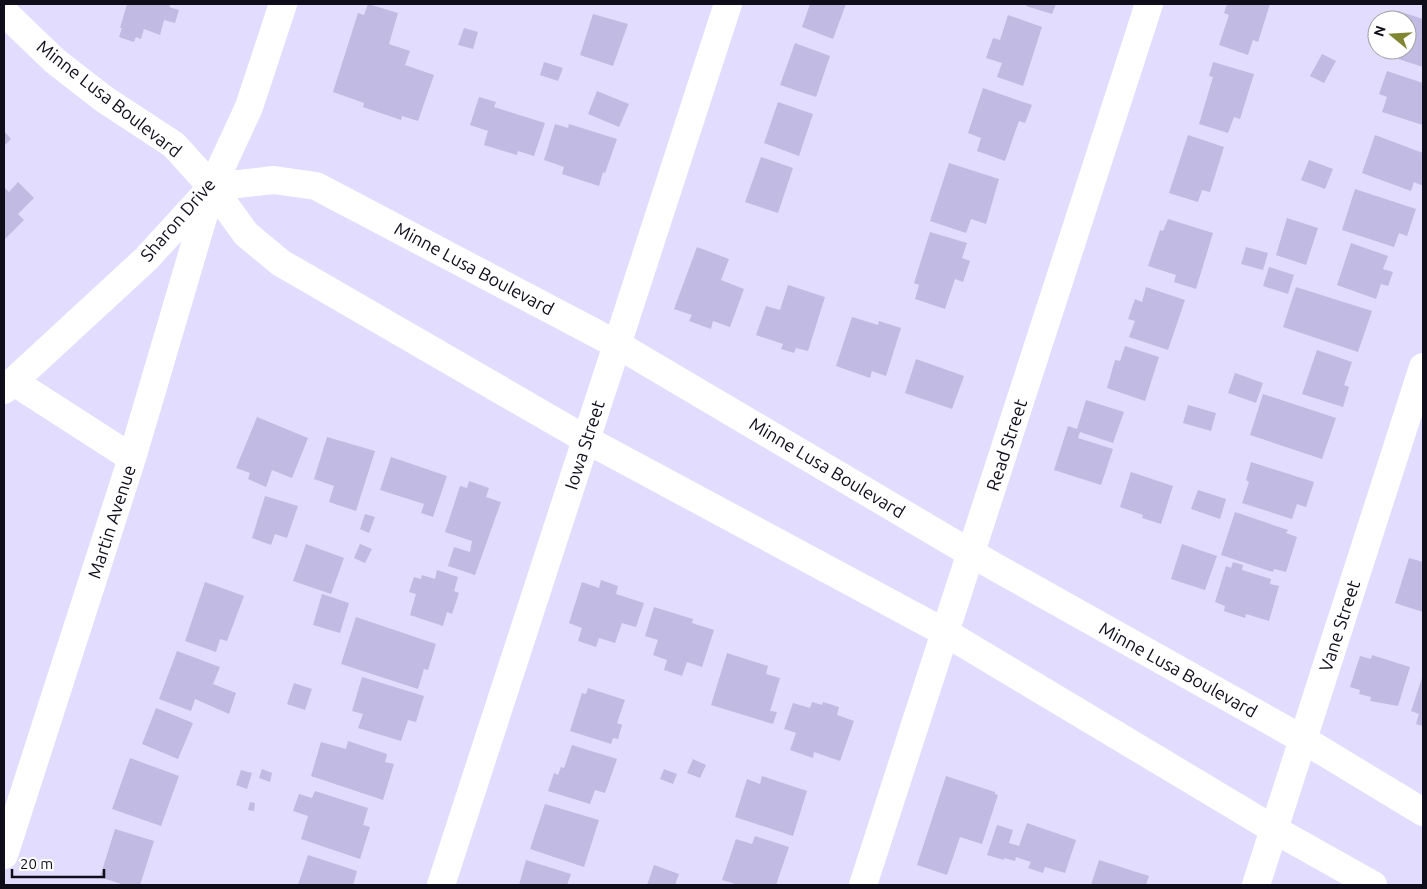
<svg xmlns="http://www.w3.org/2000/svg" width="1427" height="889" font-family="Ubuntu,sans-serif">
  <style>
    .building { fill: #c1bae2 }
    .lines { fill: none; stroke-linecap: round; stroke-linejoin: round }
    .minor { stroke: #fff; stroke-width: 28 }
    .labels { text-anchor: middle; stroke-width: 4; stroke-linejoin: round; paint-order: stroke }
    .street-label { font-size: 18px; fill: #100d1b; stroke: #fff }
  </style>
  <rect width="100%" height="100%" fill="#e2ddfe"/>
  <!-- building -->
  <g class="building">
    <polygon points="127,4 171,4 169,7 179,10 175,23 164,20 160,35 144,29 141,39 136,37 134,42 119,37 122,28 120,28"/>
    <polygon points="368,4 398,13 389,44 410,51 405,65 434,75 418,121 402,116 401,120 363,107 364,103 333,92 358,13 364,15"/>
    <polygon points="810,4 846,4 833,39 802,27"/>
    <polygon points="1027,4 1056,4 1052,14 1026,6"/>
    <polygon points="1227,4 1270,4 1258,42 1253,40 1248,55 1219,45 1229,15 1224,13"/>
    <polygon points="1398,11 1423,19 1423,67 1395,58 1398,50 1407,50 1407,20 1395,20"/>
    <polygon points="593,14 628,24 613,66 580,55"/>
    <polygon points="1008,15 1042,27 1023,86 997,77 1002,63 986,58 993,38 1000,40"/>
    <polygon points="464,28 478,32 473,49 458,45"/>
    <polygon points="795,43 830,56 816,97 780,85"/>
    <polygon points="1322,54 1336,61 1324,83 1310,76"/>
    <polygon points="544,62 563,68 558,81 540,75"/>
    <polygon points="1213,62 1254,74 1240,119 1234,117 1228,133 1199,124 1213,77 1209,76"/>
    <polygon points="1387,71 1423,83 1423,125 1382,112 1387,97 1379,94"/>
    <polygon points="983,88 1032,105 1025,123 1019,121 1005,161 977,151 981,138 968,133"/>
    <polygon points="597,91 629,104 619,127 588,114"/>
    <polygon points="479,97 496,102 494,107 545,123 534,156 518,151 517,155 484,145 488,131 470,125"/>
    <polygon points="778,102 813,114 799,156 764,143"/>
    <polygon points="555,124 568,128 569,124 617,139 605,173 603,172 599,186 562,174 564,167 544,160"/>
    <polygon points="4,131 11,139 4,146"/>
    <polygon points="1188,135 1224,147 1210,192 1202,190 1198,202 1169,193"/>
    <polygon points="1375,135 1423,153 1423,186 1414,182 1411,191 1362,173"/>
    <polygon points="761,157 793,168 778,213 745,202"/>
    <polygon points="1309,160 1333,169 1325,189 1301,180"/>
    <polygon points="949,163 999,179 986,224 971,219 966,233 930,221"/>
    <polygon points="18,182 34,198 18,214 24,220 4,240 4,187 9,192"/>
    <polygon points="1355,189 1416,209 1407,236 1399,233 1394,247 1342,230"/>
    <polygon points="1287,218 1318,228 1306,265 1276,255"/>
    <polygon points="1168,219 1213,233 1196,289 1174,282 1176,275 1148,266 1160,230 1163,231"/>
    <polygon points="930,232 967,243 962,258 970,261 963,282 955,279 945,309 915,299 919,285 914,283"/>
    <polygon points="1351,243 1388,256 1383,269 1393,272 1388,286 1381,284 1376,299 1337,285"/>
    <polygon points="697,247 729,259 721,280 744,289 730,327 713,321 711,329 689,321 692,315 674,309"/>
    <polygon points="1246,247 1268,253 1263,270 1241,264"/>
    <polygon points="1269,267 1294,275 1288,294 1263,286"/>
    <polygon points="788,285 825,297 808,351 796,348 794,353 781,349 783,344 756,335 766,306 780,310"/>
    <polygon points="1146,287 1185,300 1168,350 1129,337 1135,321 1128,319 1135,299 1142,302"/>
    <polygon points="1296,287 1372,311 1358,352 1283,327"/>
    <polygon points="852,317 878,325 879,321 901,328 886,376 872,371 870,378 836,366"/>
    <polygon points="1125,346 1159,357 1145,401 1107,388 1115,360 1120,361"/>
    <polygon points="1317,350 1352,362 1344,385 1349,387 1343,407 1302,394"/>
    <polygon points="916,359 964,376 952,409 905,393"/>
    <polygon points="1235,373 1263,383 1256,403 1228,393"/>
    <polygon points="1263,394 1336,418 1322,459 1250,435"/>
    <polygon points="1086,400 1124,412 1113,443 1080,432 1078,438 1113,449 1101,485 1054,470 1068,426 1077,429"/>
    <polygon points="1188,405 1216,413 1211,431 1183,423"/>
    <polygon points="257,417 308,438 292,478 272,470 266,487 248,479 250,473 236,468"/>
    <polygon points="327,437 375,451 356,511 329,502 334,486 314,479"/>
    <polygon points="391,457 447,476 433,517 421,513 424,504 380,490"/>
    <polygon points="1251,462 1314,482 1306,507 1297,504 1292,519 1242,503 1249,482 1246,480"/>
    <polygon points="1131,472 1173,486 1161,524 1142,518 1143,515 1120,507"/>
    <polygon points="469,481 489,488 486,497 501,502 475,575 448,566 454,547 470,552 472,541 445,532 460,486 467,488"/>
    <polygon points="1198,490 1226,499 1220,519 1191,509"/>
    <polygon points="265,496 298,506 287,538 275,534 271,545 252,538"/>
    <polygon points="1235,512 1288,530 1286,533 1297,537 1286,572 1274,569 1273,572 1221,555"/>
    <polygon points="365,514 375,517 369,533 360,529"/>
    <polygon points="306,544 344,558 331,594 293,581"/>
    <polygon points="360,544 372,549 365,563 354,558"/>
    <polygon points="1182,544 1217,556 1205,590 1171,579"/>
    <polygon points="1409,558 1423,562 1423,612 1395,603"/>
    <polygon points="1233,562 1243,565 1242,570 1271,579 1270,584 1279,586 1269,621 1246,614 1245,618 1224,611 1225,606 1215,602 1226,566 1231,568"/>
    <polygon points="437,570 458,577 454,591 459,593 452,614 447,612 443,626 410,615 416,594 409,592 414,577 421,579 422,575 435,579"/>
    <polygon points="601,580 618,586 616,594 644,603 636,627 622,623 615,643 599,638 596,647 578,641 582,628 569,623 582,582 599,588"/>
    <polygon points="205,582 244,596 227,641 220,639 216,652 185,641"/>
    <polygon points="322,594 349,603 340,633 313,625"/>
    <polygon points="654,607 693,619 692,623 714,630 702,667 687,662 682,676 664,670 667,660 653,655 658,640 645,636"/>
    <polygon points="356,617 436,644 428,670 424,669 418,689 341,664"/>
    <polygon points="177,651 220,667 213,684 236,693 229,714 195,699 191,711 159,699"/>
    <polygon points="727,653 768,666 766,674 780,678 770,711 777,712 773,724 711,705"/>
    <polygon points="1372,655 1410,667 1398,706 1370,701 1371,697 1359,694 1360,690 1350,687 1360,656 1371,659"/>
    <polygon points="1423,675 1423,726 1416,724 1419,714 1411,711"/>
    <polygon points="362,677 424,696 416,722 408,720 401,741 358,728 363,714 352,711"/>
    <polygon points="294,683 312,689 305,710 287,704"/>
    <polygon points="588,688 625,700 617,723 622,725 618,739 613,738 611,744 570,731 582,693 586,694"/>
    <polygon points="812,702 822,705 823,702 839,707 837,715 854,721 840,761 814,752 813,758 790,750 796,733 784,729 793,703 810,708"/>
    <polygon points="156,708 193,723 178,759 142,744"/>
    <polygon points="348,741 387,754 385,762 394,764 383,800 311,776 321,742 346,749"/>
    <polygon points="572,745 617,759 605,793 595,790 590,804 548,791 554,773 558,775 561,767 564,768"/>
    <polygon points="130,758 179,776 161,826 112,809"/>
    <polygon points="693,759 706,765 700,778 687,773"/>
    <polygon points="262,769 272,773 270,782 259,778"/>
    <polygon points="664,769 677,774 673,784 660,779"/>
    <polygon points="241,770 252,773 247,789 236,785"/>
    <polygon points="762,776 807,791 793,836 735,817 747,779 760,784"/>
    <polygon points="946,776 995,792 995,794 998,795 982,844 960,837 947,875 917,865"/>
    <polygon points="315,791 368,808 363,825 370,827 360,859 301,839 308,816 293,811 299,794 312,798"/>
    <polygon points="250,802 255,803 254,811 248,810"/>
    <polygon points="545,804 599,820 584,867 530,849"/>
    <polygon points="1027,823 1076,840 1065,873 1045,867 1043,873 1028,868 1031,862 1016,857 1015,861 1004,858 1004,860 987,855 997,825 1013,830 1009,843 1019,846"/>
    <polygon points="115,829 154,841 140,885 124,885 100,877"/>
    <polygon points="755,836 789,847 776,885 739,885 722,880 736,839 752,844"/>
    <polygon points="308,855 357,871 353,885 298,885"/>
    <polygon points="526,860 571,874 567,885 519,885"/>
    <polygon points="1099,860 1149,876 1146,885 1091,885"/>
    <polygon points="654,865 679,874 675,885 647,885"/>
  </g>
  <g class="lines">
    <!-- minor -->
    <g class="minor">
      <polyline points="4,12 55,61 104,99 174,145 212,187 246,234 281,263 587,440 946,633 1275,830 1373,885"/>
      <polyline points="212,187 274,180 316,186 618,345 972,554 1304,740 1423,812"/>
      <polyline points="14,382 132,458"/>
      <polyline points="4,390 146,259 212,187 249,107 283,4"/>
      <polyline points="4,855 132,458 212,187"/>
      <polyline points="441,885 728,4"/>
      <polyline points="863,885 1149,4"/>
      <polyline points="1256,885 1423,367"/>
    </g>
  </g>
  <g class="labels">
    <!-- street labels -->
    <g class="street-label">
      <text transform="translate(109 99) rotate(38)" y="6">Minne Lusa Boulevard</text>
      <text transform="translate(178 220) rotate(-49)" y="6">Sharon Drive</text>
      <text transform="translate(474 269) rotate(28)" y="6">Minne Lusa Boulevard</text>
      <text transform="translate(585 445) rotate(-72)" y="6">Iowa Street</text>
      <text transform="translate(1007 445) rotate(-72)" y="6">Read Street</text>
      <text transform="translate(827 468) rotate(31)" y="6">Minne Lusa Boulevard</text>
      <text transform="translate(112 522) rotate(-72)" y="6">Martin Avenue</text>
      <text transform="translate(1340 626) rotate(-72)" y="6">Vane Street</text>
      <text transform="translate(1178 670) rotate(29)" y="6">Minne Lusa Boulevard</text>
    </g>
  </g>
  <!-- border -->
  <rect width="1427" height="889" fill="none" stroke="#100d1b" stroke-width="10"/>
  <!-- north arrow -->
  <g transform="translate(1392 35) rotate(288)"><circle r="24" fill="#ffffff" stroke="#9f9ea4"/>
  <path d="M0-4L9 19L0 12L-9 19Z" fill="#7f8531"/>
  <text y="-8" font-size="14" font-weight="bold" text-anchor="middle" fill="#100d1b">N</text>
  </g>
  <!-- scale -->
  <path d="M12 869v8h92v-8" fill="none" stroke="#100d1b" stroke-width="2.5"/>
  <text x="20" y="869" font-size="15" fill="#100d1b" stroke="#ffffff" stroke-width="4" paint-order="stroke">20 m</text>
</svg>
